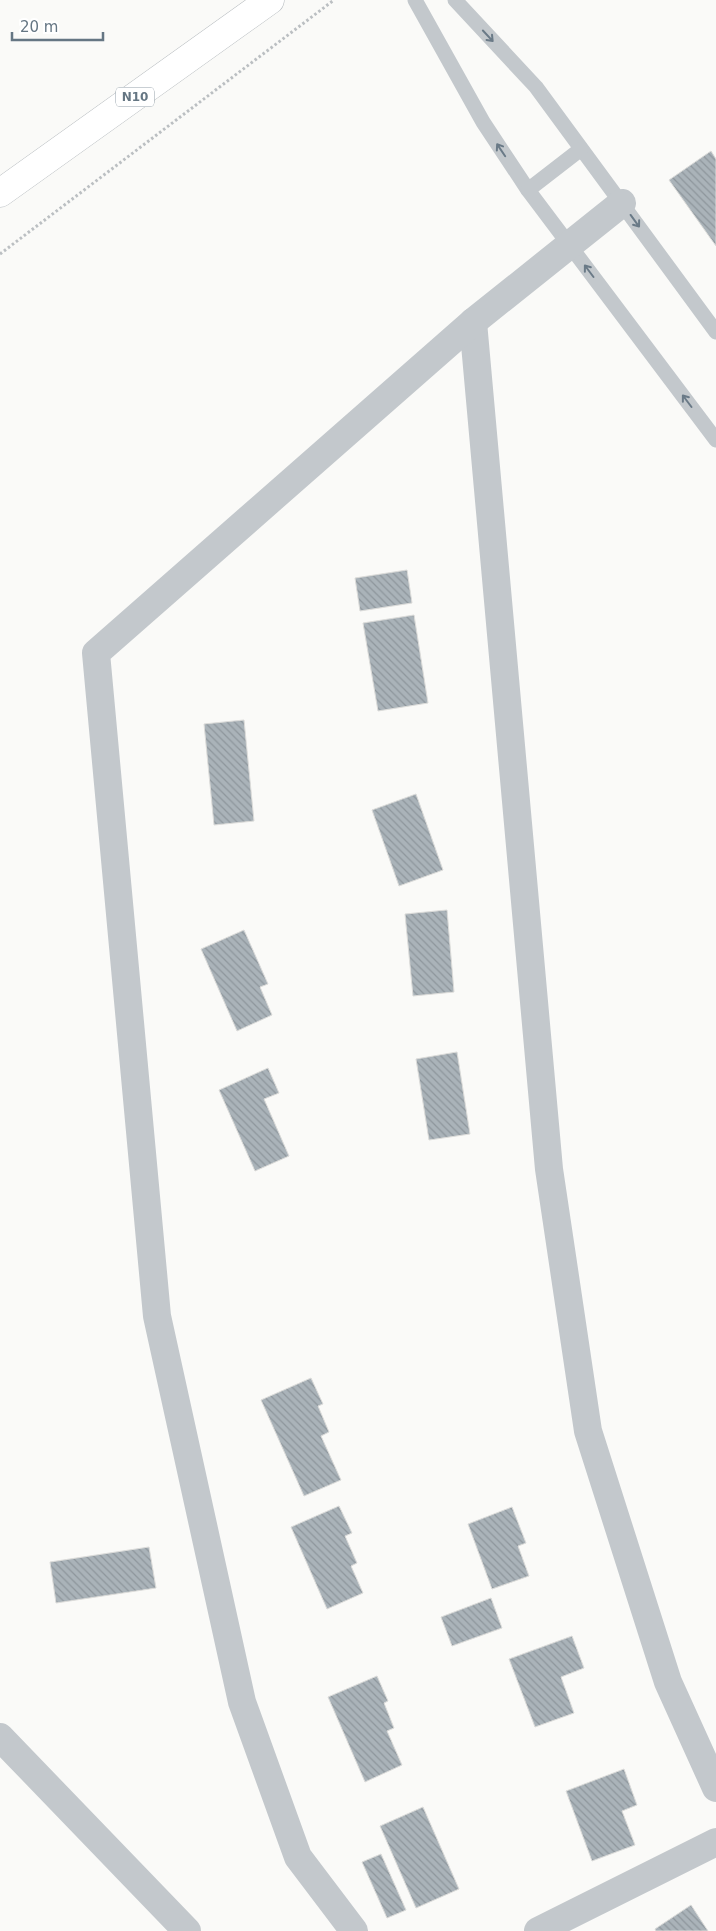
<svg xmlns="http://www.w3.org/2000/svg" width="716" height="1931" font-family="'DejaVu Sans',sans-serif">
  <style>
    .building { fill: url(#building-back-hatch); stroke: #dcdcda }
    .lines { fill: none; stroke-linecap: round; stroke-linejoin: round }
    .trunk-casing { stroke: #b4b9bd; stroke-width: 29 }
    .path { stroke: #bbbfc2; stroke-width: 3; stroke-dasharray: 2.5 2.5; stroke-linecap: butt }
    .service { stroke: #c3c8cc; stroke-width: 15 }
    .minor { stroke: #c3c8cc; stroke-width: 28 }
    .tertiary { stroke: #c3c8cc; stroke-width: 28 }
    .trunk { stroke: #fff; stroke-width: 28 }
    .oneway { stroke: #6a7a87 }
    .labels { text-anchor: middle; stroke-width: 5; stroke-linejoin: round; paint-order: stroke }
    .shield { fill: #fff; stroke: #939fa8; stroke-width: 1 }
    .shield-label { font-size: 12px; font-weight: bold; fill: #657683 }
  </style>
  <defs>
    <pattern id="building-back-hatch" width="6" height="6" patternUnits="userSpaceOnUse" patternTransform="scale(1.25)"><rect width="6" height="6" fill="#aab3b9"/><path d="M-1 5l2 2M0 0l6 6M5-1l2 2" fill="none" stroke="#8e969c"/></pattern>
  </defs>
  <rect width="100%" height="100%" fill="#fafaf8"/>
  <!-- building -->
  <g class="building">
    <polygon points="711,151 716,159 716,246 669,180"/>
    <polygon points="407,570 412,603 360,611 355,578"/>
    <polygon points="414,615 428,703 378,711 363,623"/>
    <polygon points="244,720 254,821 214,825 204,724"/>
    <polygon points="416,794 443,870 399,886 372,810"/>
    <polygon points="447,910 454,992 413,996 405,914"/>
    <polygon points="244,930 268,984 260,987 272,1015 237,1031 201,949"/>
    <polygon points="457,1052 470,1134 429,1140 416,1059"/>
    <polygon points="268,1068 279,1093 264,1099 289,1156 255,1171 219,1090"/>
    <polygon points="311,1378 323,1404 318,1406 329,1432 321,1436 341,1480 304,1496 261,1400"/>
    <polygon points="339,1506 352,1533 345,1536 357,1563 351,1566 363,1593 327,1609 291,1527"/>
    <polygon points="512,1507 526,1543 518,1546 529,1576 492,1589 468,1524"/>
    <polygon points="149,1547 156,1588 56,1603 50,1562"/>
    <polygon points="491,1598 502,1628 452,1646 441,1617"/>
    <polygon points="572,1636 584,1668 561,1677 574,1713 535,1727 509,1659"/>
    <polygon points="377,1676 388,1701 384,1703 394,1728 387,1731 402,1765 365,1782 328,1697"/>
    <polygon points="624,1769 637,1805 622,1811 635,1845 592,1861 566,1791"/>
    <polygon points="423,1807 459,1889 416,1908 380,1826"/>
    <polygon points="381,1854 406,1910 387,1918 362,1862"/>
    <polygon points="691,1905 708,1931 656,1931 655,1929"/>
  </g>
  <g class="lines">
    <!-- trunk casing -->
    <g class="trunk-casing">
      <polyline id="trunk" points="0,193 270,0"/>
    </g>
    <!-- path -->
    <polyline class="path" points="0,254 334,0"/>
    <!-- service -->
    <g class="service">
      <polyline points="415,0 483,122 528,190 716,440"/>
      <polyline points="455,0 536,87 716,332"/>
      <polyline points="528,190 581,149"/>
    </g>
    <!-- minor -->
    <g class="minor">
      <polyline points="473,322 549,1169 588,1431 668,1682 716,1788"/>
      <polyline points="354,1931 298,1857 242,1702 157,1316 96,653 473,322 622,203"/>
      <polyline points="538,1931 716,1842"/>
    </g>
    <!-- tertiary -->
    <polyline class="tertiary" points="0,1737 187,1931"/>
    <!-- trunk -->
    <use href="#trunk" class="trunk"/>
  </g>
  <!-- one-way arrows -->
  <defs><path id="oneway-shaft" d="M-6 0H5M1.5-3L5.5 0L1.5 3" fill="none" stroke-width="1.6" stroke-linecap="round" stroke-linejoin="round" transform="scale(1.25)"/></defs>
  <g class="oneway">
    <use href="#oneway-shaft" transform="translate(488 36) rotate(47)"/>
    <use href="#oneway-shaft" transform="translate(501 150) rotate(-124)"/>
    <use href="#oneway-shaft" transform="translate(635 221) rotate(54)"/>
    <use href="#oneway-shaft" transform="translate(589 271) rotate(-127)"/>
    <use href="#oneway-shaft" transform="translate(687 401) rotate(-127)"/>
  </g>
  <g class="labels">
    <!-- shield labels -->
    <rect class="shield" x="116" y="87.5" width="38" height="19" rx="4"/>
    <g class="shield-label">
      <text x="135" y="101">N10</text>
    </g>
  </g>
  <!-- scale -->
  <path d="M12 32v8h91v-8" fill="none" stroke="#657683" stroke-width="2.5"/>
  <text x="20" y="32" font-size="15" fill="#657683" stroke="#ffffff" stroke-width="4" paint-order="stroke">20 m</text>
</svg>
